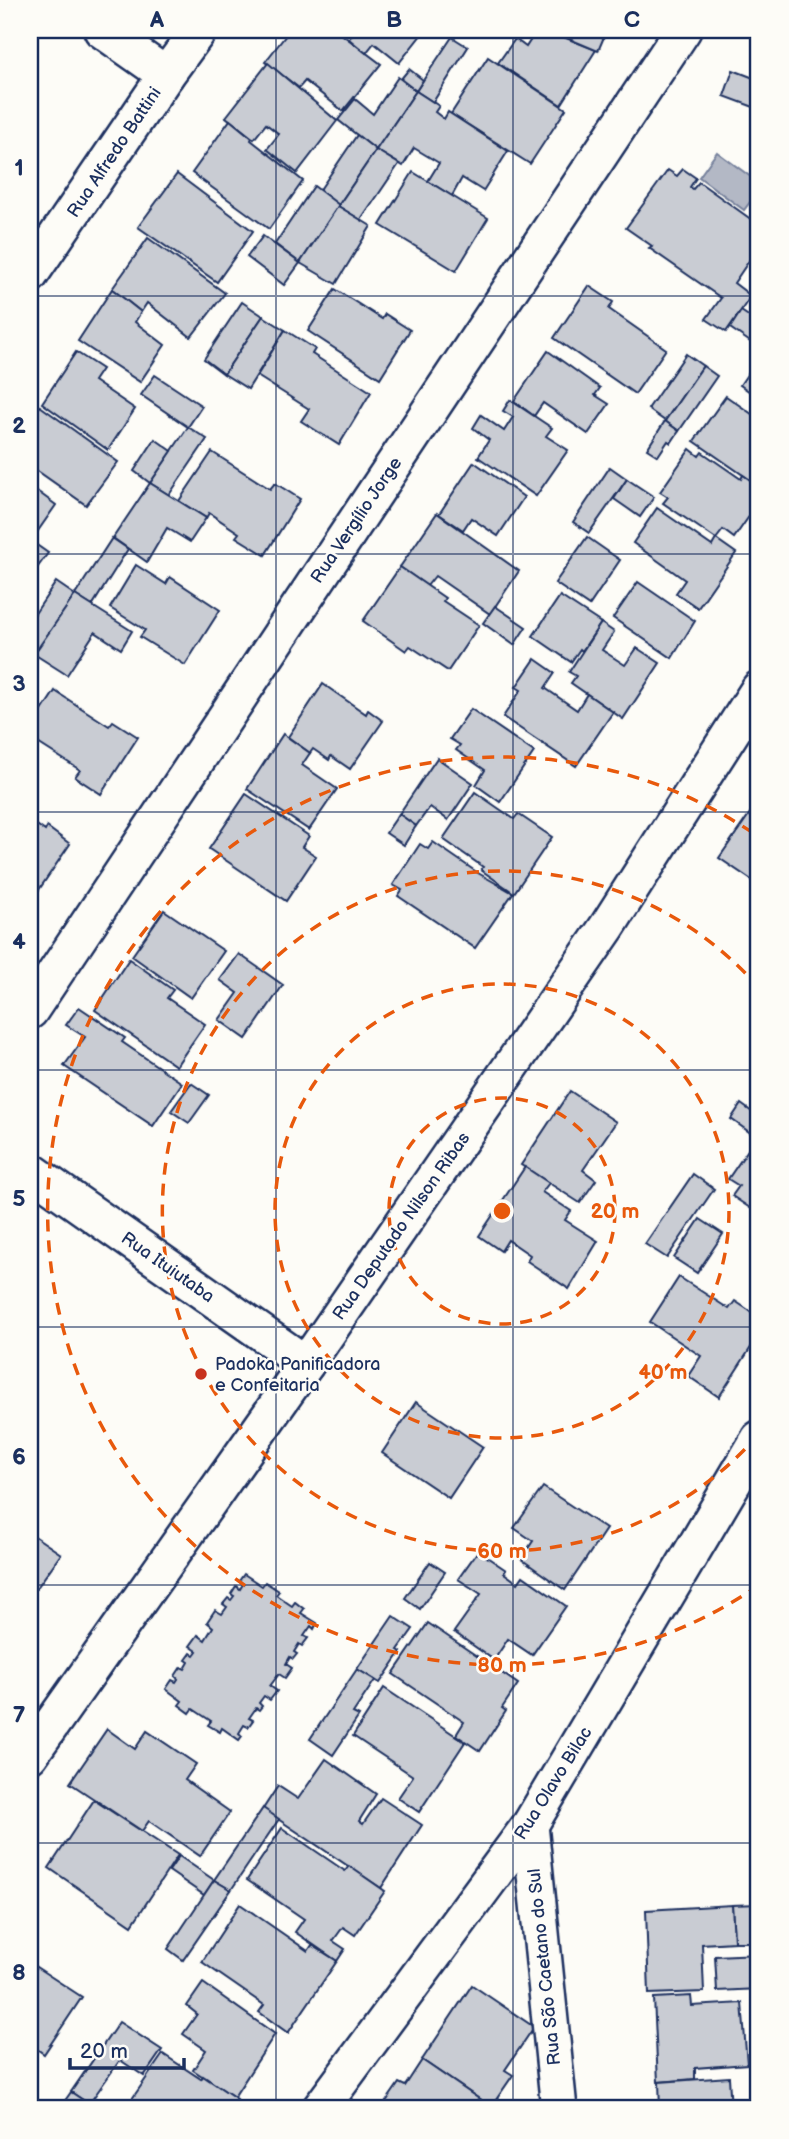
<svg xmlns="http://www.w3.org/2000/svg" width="789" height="2139" font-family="'Balsamiq Sans',sans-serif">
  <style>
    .water { fill: #b3b8c5; stroke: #76819c; stroke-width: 2 }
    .building { fill: #c9ccd3; stroke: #1b2f5e; stroke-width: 2 }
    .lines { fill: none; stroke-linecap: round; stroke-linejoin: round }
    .street-casing { stroke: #1b2f5e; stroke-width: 40 }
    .street { stroke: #fdfcf7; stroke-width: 35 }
    .grid { fill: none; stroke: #1b2f5e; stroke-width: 2; stroke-opacity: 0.55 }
    .ring { fill: none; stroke: #e8590c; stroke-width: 3.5; stroke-dasharray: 12 9 }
    .poi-dot { fill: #c8321e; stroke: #fdfcf7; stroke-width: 2.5 }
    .labels { text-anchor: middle; stroke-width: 5; stroke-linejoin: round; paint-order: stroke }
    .street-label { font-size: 18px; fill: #1b2f5e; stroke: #fdfcf7 }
    .poi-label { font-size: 18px; fill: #1b2f5e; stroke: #fdfcf7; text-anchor: start }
    .centre { fill: #e8590c; stroke: #fdfcf7; stroke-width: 3.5 }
    .ring-label { font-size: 21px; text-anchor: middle; font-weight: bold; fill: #e8590c; stroke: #fdfcf7; stroke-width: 5; stroke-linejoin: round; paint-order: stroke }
    .neatline { fill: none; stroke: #1b2f5e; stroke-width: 2.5 }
    .grid-label { font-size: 23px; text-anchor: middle; font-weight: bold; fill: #1b2f5e }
  </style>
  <rect width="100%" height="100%" fill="#fdfcf7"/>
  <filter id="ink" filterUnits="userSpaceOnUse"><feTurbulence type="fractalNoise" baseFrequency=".0143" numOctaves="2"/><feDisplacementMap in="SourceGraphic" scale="14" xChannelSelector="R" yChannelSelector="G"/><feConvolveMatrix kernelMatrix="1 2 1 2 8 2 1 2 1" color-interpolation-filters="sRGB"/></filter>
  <g filter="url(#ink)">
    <!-- water -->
    <polygon class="water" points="717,152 759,183 759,190 744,210 699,177"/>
    <!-- building -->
    <g class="building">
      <polygon points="290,30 336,30 381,64 343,111 305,81 299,88 265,62"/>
      <polygon points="355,30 425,30 399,63 374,43 366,53 349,39"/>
      <polygon points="537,30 546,30 596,50 561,105 498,63 515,39 526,47"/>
      <polygon points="570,30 607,30 598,51 567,38"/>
      <polygon points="452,37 468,47 433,102 416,91"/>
      <polygon points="488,57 566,109 530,164 451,114"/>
      <polygon points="268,63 337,121 297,173 267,149 279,134 266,124 254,139 226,117"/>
      <polygon points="409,69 423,80 416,91 400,80"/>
      <polygon points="733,70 759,80 759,109 724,96"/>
      <polygon points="398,77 416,91 376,150 338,120 355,99 373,114"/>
      <polygon points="416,91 439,106 435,112 444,119 448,112 508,151 483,191 462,178 452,196 428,181 439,163 414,148 403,166 376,150"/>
      <polygon points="230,120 252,138 251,140 303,181 269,229 192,173"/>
      <polygon points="357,135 376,150 338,206 319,191"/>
      <polygon points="376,150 399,164 361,220 338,206"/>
      <polygon points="683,169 696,178 690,187 693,189 699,182 759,225 759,246 734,283 751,296 726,332 706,319 721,298 649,248 652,246 626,228 668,170 677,176"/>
      <polygon points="413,172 488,218 456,271 380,225"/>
      <polygon points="177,174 253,231 217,282 138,227"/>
      <polygon points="314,186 339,205 300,263 275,244"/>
      <polygon points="338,206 371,226 336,284 300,263"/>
      <polygon points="263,236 300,263 284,285 247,257"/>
      <polygon points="148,238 225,293 191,337 147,303 141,312 112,289"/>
      <polygon points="589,286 613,302 609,309 666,349 635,394 554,338"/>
      <polygon points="112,289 141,312 135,322 165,345 140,382 78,341"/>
      <polygon points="335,289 382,319 385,314 410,330 380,378 308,331"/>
      <polygon points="242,302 263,316 224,374 204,359"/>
      <polygon points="741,311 759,323 759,342 756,346 730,328"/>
      <polygon points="263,316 285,330 248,389 224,374"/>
      <polygon points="285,330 315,349 312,354 371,392 339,445 301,421 309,409 257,376"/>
      <polygon points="548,351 600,388 595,395 609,404 588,434 543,403 534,416 514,401"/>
      <polygon points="76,352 102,369 94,381 135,409 108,450 42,403"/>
      <polygon points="686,354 703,366 665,421 648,409"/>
      <polygon points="759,357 759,398 740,385"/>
      <polygon points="703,366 717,376 679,431 665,421"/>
      <polygon points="155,375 202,406 188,427 141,395"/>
      <polygon points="726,396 759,419 759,486 694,441"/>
      <polygon points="510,400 552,428 546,436 568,450 536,496 478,457 489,440 473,428 481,415 504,431 513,417 503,411"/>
      <polygon points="40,406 118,462 86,505 36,470 30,479 30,420"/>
      <polygon points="665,421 679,431 671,443 668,441 658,456 647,449"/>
      <polygon points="188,427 207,439 169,495 150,483"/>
      <polygon points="155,439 172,451 150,483 134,471"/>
      <polygon points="690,449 699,456 702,452 741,479 743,475 759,486 759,502 734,538 723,530 716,539 663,503 668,497 660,492"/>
      <polygon points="212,452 270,489 275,483 300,499 265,555 236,537 239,533 209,513 206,518 179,501"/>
      <polygon points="474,462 524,497 498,536 471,518 463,530 439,514"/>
      <polygon points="610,467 627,479 589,533 573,522"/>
      <polygon points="627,479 654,497 640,517 614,499"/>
      <polygon points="150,483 206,518 190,542 167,528 147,562 113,538"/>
      <polygon points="30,486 56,505 31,541 48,553 37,568 30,563"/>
      <polygon points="657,508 712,546 716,539 736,553 698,608 676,593 685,580 633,543"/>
      <polygon points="437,513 519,571 490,614 435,576 427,586 400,567"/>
      <polygon points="587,537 620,560 589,606 555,583"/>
      <polygon points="112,538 128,549 92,606 75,595"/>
      <polygon points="136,565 166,584 170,577 220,610 185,665 140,637 145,630 110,608"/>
      <polygon points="400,567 445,598 443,601 479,625 448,671 410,646 406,651 363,621"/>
      <polygon points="56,582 75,595 35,654 30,650 30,621"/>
      <polygon points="638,582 695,621 672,658 613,618"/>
      <polygon points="75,595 132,631 121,649 95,632 67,675 34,654"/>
      <polygon points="560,596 601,623 582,651 580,649 571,662 533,636"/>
      <polygon points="495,606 526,627 514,645 483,623"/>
      <polygon points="601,623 614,632 602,650 625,665 637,648 660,663 623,719 571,683 576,676 569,672"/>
      <polygon points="535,659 555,673 545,688 577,710 587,694 613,712 576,766 503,717 521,690 516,687"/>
      <polygon points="323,684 366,714 368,710 383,721 350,769 331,756 329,760 313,749 310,753 288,737"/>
      <polygon points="55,691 109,726 113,721 138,737 101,794 75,777 80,770 30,738 30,729"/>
      <polygon points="471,709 534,752 500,802 476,785 485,770 456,750 460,745 450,739"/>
      <polygon points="283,734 310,753 302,765 337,789 309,830 247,789"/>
      <polygon points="437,758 473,783 448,820 430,807 416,826 399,814"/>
      <polygon points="475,792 514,819 518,814 552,837 514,893 481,870 483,867 443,839"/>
      <polygon points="246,794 309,836 302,847 316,856 286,901 209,849"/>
      <polygon points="753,809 759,813 759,885 719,858"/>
      <polygon points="399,814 416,826 404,845 386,833"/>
      <polygon points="30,820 45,831 47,827 70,844 34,897 30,894"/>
      <polygon points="433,842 478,873 513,893 475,948 398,896 402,890 393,885 420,844 428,849"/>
      <polygon points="164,910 224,951 191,998 132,956"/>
      <polygon points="239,954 283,985 246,1039 219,1020 238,993 220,980"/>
      <polygon points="129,959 173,990 167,998 205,1024 176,1066 95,1010"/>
      <polygon points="79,1007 125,1038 122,1042 182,1083 153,1126 64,1066 85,1037 66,1025"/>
      <polygon points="191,1083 209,1095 189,1123 171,1111"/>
      <polygon points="570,1091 616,1122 583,1170 596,1180 580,1203 521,1165"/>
      <polygon points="741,1104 759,1117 759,1139 731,1119"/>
      <polygon points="752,1144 759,1149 759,1214 732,1196 739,1186 728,1179"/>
      <polygon points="525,1167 549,1183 542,1192 571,1211 565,1220 598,1241 569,1289 527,1261 530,1255 508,1240 501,1251 479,1236"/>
      <polygon points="693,1174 714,1189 667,1258 645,1244"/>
      <polygon points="700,1219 723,1234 697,1273 674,1258"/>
      <polygon points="679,1277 729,1309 735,1301 759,1317 759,1335 719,1397 688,1376 701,1356 650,1322"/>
      <polygon points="416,1402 483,1447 449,1498 382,1453"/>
      <polygon points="543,1487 606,1529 565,1590 521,1559 533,1541 514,1528"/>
      <polygon points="30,1533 61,1554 36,1589 30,1584"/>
      <polygon points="478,1551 506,1570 504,1573 518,1583 523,1576 566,1606 532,1655 508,1639 494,1660 454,1632 481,1594 458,1579"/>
      <polygon points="430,1562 445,1572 420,1609 405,1598"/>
      <polygon points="244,1574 262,1586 265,1582 279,1591 276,1595 292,1606 295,1602 304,1609 301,1613 317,1623 314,1629 311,1626 304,1636 308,1638 302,1646 299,1644 294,1652 297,1654 293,1659 290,1657 286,1664 292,1668 285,1678 279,1674 270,1686 277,1691 270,1700 264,1696 259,1703 262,1706 259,1710 256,1708 249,1718 253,1720 248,1727 244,1725 239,1733 242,1736 239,1740 222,1728 220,1732 208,1725 211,1721 193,1709 190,1713 179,1705 182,1701 166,1689 172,1680 176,1682 178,1679 175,1676 181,1667 185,1669 189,1662 186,1660 191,1653 194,1655 197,1651 190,1646 198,1635 205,1640 213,1627 207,1622 215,1610 222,1614 227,1607 223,1604 228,1598 231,1600 234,1596 231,1594 236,1586 240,1589 243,1584 239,1581"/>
      <polygon points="393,1616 413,1629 398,1650 401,1652 380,1683 357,1669"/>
      <polygon points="428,1623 518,1684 502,1708 506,1711 480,1751 456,1735 464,1722 393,1674"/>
      <polygon points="357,1669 375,1680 353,1713 359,1716 333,1755 310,1739"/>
      <polygon points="384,1688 465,1742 419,1812 398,1798 413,1776 353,1736"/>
      <polygon points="107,1729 135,1749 147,1731 196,1764 185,1780 230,1812 200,1856 149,1821 142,1831 70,1783"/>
      <polygon points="326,1759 376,1794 359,1821 363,1824 381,1798 422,1825 381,1888 263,1809 278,1786 298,1799"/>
      <polygon points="94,1800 178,1855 132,1925 49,1868"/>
      <polygon points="263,1808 279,1819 231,1890 214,1880"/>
      <polygon points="282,1828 345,1871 349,1866 385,1891 355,1935 343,1927 333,1941 345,1949 337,1961 295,1932 304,1919 247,1880"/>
      <polygon points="179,1856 214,1880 204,1895 169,1871"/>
      <polygon points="214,1880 231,1890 183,1960 168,1949"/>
      <polygon points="240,1904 308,1951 312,1945 337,1961 288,2033 259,2012 264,2005 202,1962"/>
      <polygon points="759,1904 759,1942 734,1942 732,1905"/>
      <polygon points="732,1905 734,1942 702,1944 704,1992 649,1994 646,1910"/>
      <polygon points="759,1954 759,1989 717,1991 715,1956"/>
      <polygon points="30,1963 82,1997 44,2054 30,2044"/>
      <polygon points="203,1983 275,2034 234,2097 193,2070 206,2050 183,2034 197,2014 187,2006"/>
      <polygon points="472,1985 534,2027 505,2070 513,2075 491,2107 422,2060"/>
      <polygon points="691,1996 692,2006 742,2003 747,2064 695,2068 695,2079 658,2082 654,1998"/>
      <polygon points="119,2022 162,2050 144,2076 120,2060 89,2104 71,2092"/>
      <polygon points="163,2054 201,2079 203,2076 237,2099 230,2109 125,2109"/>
      <polygon points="422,2060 488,2105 485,2109 381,2109 399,2083 405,2086"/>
      <polygon points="729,2077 731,2109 660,2109 659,2082"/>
      <polygon points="71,2092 89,2104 86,2109 59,2109"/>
    </g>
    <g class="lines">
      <!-- street casing -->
      <g class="street-casing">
        <g id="street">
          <polyline points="102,30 166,75"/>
          <polyline points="30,275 166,75 199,30"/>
          <polyline points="30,1011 683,30"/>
          <polyline points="30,1170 306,1364"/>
          <polyline points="30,1755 306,1364 607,927 759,689"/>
          <polyline points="530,1825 559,2109"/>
          <polyline points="320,2109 530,1825 759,1439"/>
        </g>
      </g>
      <!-- street -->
      <use href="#street" class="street"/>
    </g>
  </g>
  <!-- grid -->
  <path class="grid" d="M276,30V2109M513,30V2109M30,296H759M30,554H759M30,812H759M30,1070H759M30,1327H759M30,1585H759M30,1843H759"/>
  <!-- distance rings -->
  <g class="ring">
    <circle cx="502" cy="1211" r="113"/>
    <circle cx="502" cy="1211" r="227"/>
    <path d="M759 1434A340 340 0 1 1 759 988"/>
    <path d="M759 1585A454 454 0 1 1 759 837"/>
  </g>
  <!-- markers -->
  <circle class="poi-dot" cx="201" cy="1374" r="7"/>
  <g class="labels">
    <!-- street labels -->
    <g class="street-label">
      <text transform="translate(114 152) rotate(-56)" y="6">Rua Alfredo Battini</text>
      <text transform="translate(356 520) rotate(-56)" y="6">Rua Vergílio Jorge</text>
      <text transform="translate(401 1226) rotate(-55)" y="6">Rua Deputado Nilson Ribas</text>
      <text transform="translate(168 1267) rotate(35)" y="6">Rua Ituiutaba</text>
      <text transform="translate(553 1783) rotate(-58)" y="6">Rua Olavo Bilac</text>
      <text transform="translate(544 1967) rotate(-96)" y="6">Rua São Caetano do Sul</text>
    </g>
    <!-- poi labels -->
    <g class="poi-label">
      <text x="215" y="1370">Padoka Panificadora<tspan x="215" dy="21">e Confeitaria</tspan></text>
    </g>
  </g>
  <circle cx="502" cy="1211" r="10" class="centre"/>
  <g class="ring-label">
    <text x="615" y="1218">20 m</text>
    <text x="663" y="1379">40 m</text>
    <text x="502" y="1558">60 m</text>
    <text x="502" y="1672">80 m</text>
  </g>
  <!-- margin -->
  <rect width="789" height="2139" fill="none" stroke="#fdfcf7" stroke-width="77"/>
  <!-- scale -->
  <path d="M70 2058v10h114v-10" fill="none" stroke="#1b2f5e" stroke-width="3.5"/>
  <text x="80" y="2058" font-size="21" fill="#1b2f5e" stroke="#fdfcf7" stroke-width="5" paint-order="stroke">20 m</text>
  <rect x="38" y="38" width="712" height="2062" class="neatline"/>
  <g class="grid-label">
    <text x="157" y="27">A</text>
    <text x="394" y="27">B</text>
    <text x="632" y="27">C</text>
    <text x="19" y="175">1</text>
    <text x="19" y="433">2</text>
    <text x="19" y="691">3</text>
    <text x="19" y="949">4</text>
    <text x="19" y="1206">5</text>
    <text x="19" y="1464">6</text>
    <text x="19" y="1722">7</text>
    <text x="19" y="1980">8</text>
  </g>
</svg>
